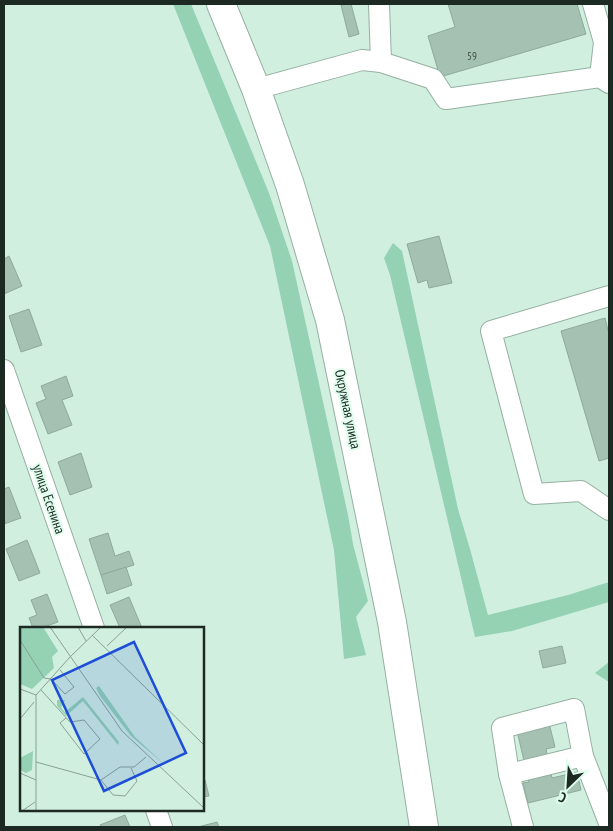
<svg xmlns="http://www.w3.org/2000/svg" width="613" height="831" font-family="'PT Sans Narrow',sans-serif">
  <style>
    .green { fill: #94d2b3 }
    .building { fill: #a4c1b1; stroke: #8daa9b }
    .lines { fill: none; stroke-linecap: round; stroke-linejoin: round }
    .minor-casing { stroke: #94b0a1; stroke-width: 22 }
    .highway-casing { stroke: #94b0a1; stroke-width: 30 }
    .minor { stroke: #fff; stroke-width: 20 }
    .highway { stroke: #fff; stroke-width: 28 }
    .labels { text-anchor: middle; stroke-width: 4; stroke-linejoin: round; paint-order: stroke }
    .number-label { font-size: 11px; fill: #3f4f46 }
    .street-label { font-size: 14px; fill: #1d2923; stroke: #defdec }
    .inset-road { fill: none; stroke: #89a094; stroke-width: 1 }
    .view { fill: #1d4ed8; fill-opacity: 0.15; stroke: #1d4ed8; stroke-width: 2.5 }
    .inset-edge { fill: none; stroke: #1d2923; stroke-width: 2.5 }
  </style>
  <rect width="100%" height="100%" fill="#d1efdf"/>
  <!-- green -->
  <g class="green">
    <polygon points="173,4 191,4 269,193 292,261 348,515 353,544 368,601 356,617 366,655 344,659 334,550 270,246"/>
    <polygon points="393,243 402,251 458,509 470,549 488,615 568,595 609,582 609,602 512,631 475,637 390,275 384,258"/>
    <polygon points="609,662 609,682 595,673"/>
  </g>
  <!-- building -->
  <g class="building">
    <polygon points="348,4 351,4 359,34 349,37 341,5"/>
    <polygon points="448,4 577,4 586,34 440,77 428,36 455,27"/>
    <polygon points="439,236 452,283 429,288 427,280 418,283 407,244"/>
    <polygon points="9,256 22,286 4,294 4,259"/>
    <polygon points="29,309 42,345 21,352 9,316"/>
    <polygon points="605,318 609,334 609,458 599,461 561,331"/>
    <polygon points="66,376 73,396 62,400 72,425 48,434 36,403 46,399 41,386"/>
    <polygon points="81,453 92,487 70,495 58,462"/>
    <polygon points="9,487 21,518 4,524 4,489"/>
    <polygon points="108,533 115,556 129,551 134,565 101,575 89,539"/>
    <polygon points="27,540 40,573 19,581 6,549"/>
    <polygon points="126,567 132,585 107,594 101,575"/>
    <polygon points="47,594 58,622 41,628 33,628 29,618 37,615 31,600"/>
    <polygon points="129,597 142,628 120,628 110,605"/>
    <polygon points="562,646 566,663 543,668 539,651"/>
    <polygon points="549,723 555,747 546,749 552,778 577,772 581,790 528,803 523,783 529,782 517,731"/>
    <polygon points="205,780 209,796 202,797 202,781"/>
    <polygon points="125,815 130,827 101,827 100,825"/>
    <polygon points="217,822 219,827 198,827"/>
  </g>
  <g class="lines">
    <!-- minor casing -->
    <g class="minor-casing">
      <g id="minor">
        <polyline points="379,4 381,62"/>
        <polyline points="593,4 604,42 600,77"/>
        <polyline points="256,89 362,60 381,62 433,79 446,99 600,77 609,83"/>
        <polyline points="609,296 491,331 534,494 581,491 609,510"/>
        <polyline points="4,370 94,628"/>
        <polyline points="509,774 583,756"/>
        <polyline points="156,810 162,827"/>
        <polyline points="523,827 509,774 502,728 574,709 583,756 609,823"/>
      </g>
    </g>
    <!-- highway casing -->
    <g class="highway-casing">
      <polyline id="highway" points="221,4 256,89 290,185 330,320 392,622 424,827"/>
    </g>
    <!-- minor -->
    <use href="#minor" class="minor"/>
    <!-- highway -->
    <use href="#highway" class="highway"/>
  </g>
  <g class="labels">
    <!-- number labels -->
    <g class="number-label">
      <text x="472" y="60">59</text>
    </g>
    <!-- street labels -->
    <g class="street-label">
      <text transform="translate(348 409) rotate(78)" y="5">Окружная улица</text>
      <text transform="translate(49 499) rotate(71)" y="5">улица Есенина</text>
    </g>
  </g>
  <!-- overview -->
  <g transform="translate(20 627)">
    <rect width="184" height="184" fill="#d1efdf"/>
    <path d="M0,0H23L38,24L32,30L34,41L12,62L0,57ZM79,59L115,110L144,137L111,109L80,69L76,61ZM63,70L99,115L98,118L63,74L46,89L37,79V73H45L41,81L45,85ZM13,124L12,143L6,146L0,143V131Z" fill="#94d2b3"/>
    <path class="inset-road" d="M30,0L102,104L184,181M58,0L66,14M72,8L184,118M0,13L24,51L31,52L45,67L54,60L40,43M87,19L107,0M50,30L81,0M0,62L16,68M21,63L50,95L64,93L80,112L64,127L40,96L46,91M16,68V184M16,68L50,30M0,92L14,75M16,135L81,153L100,140H114L126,130M0,146L16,153M81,153L93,168L105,169L117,154L111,141M2,184L15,175"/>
    <path class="view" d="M114,15L166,126L84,164L32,53Z"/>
    <rect width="184" height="184" class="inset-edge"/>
  </g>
  <!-- border -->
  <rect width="613" height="831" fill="none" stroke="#1d2923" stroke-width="10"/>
  <!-- north arrow -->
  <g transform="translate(568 786) rotate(205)" stroke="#defdec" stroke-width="4" paint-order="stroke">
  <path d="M0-4L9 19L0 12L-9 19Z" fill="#1d2923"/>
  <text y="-8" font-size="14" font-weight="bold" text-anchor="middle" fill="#1d2923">С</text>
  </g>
</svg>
